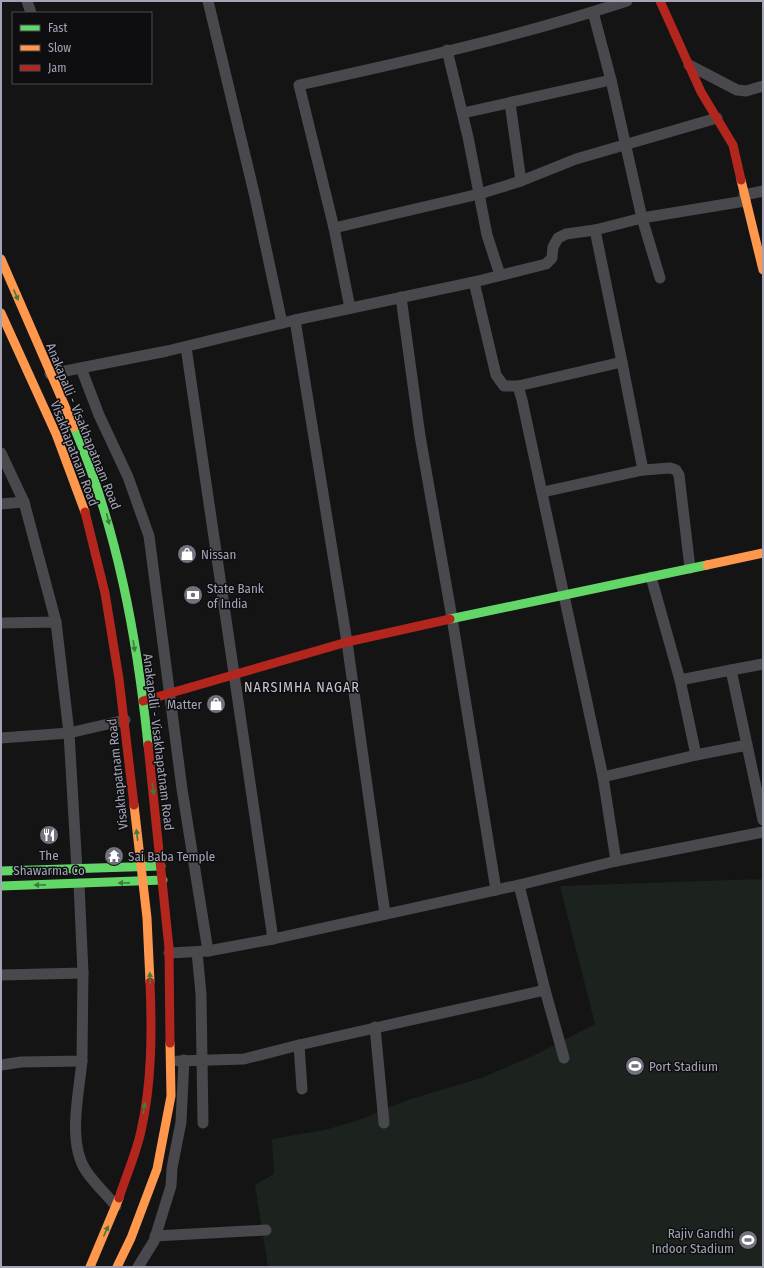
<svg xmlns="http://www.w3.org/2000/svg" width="764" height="1268" font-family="'Fira Sans Condensed',sans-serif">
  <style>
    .green { fill: #1c231e }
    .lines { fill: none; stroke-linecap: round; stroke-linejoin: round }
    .street { stroke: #48484d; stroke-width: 11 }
    .fast { stroke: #63d668; stroke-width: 9 }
    .slow { stroke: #ff974d; stroke-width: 9 }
    .jam { stroke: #b3261e; stroke-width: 9 }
    .oneway { fill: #3d7c40 }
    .labels { text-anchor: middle; stroke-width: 3; stroke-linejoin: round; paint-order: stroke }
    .street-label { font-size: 13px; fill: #a3a5b6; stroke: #0e0e10 }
    .poi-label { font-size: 13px; fill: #a3a5b6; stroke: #0e0e10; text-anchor: start }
    .neighbourhood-label { font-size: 14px; letter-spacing: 1px; fill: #c5c5d2; stroke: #0e0e10 }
  </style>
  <rect width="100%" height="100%" fill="#141414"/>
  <!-- green -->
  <polygon class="green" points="763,879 763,1267 268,1267 255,1185 274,1174 272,1139 325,1130 359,1120 408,1100 481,1078 535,1055 595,1024 560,886"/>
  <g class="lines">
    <!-- street -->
    <g class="street">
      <polyline points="27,1 31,13"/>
      <polyline points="208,1 255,197 282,323"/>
      <polyline points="593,12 611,80 642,218 660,278"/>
      <polyline points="447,50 468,137 487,235 500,275"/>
      <polyline points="689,65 737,90 746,91 763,86"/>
      <polyline points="510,103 521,181"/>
      <polyline points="463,113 611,80"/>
      <polyline points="744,195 763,191"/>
      <polyline points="334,228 479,194 521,181 576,159 717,118"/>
      <polyline points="595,230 622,362"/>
      <polyline points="474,282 496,375 504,386 518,386 522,400 603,777 616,861"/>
      <polyline points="401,297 420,436 452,618 496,890"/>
      <path d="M350,308L334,228L299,85C409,61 520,36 627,1"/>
      <polyline points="295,320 347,642 385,914"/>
      <polyline points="186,347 273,939"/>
      <polyline points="81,368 99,415 128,477 149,536 182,789 208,951"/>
      <polyline points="50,374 167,351 295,320 474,282 546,264 552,258 553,247 558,238 566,234 595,230 642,218 745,201"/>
      <polyline points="518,386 622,362 643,470"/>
      <polyline points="1,453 24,502"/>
      <polyline points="543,492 643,470 670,468 676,470 679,475 690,568"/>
      <polyline points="1,504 24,502 56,622"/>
      <polyline points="1,623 56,622 69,733 77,870"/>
      <polyline points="731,670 763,664"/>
      <polyline points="680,680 731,670 747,745"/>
      <polyline points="1,738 69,733 125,720"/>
      <polyline points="696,755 747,745 763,820"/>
      <polyline points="603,777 696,755 680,680 651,577"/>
      <polyline points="519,885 545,990 564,1058"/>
      <polyline points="197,952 201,994 203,1123"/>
      <polyline points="169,953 208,951 273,939 519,885 616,861 763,832"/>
      <polyline points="1,975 83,973 79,884"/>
      <polyline points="375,1027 384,1123"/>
      <path d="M82,1061C79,1094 67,1142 86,1171C95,1184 107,1195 116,1206"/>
      <polyline points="178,1061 244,1059 299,1045"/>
      <polyline points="1,1065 21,1062 82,1061 83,973"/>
      <polyline points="302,1089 299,1045 545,990"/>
      <polyline points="155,1236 266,1230"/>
      <polyline points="138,1267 154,1241 171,1186 172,1168 181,1122 184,1060"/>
    </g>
    <!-- fast -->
    <g class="fast">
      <path d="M74,427C117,528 137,636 148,745"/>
      <polyline points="450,619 707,565"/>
      <polyline points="1,871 161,866"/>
      <polyline points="1,886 163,880"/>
    </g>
    <!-- slow -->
    <g class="slow">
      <polyline points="741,180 763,270"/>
      <polyline points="1,259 74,427"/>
      <polyline points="1,313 56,434 85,512"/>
      <polyline points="707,565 763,553"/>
      <polyline points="134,805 147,918 150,982"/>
      <polyline points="90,1267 119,1198"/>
      <polyline points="117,1267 131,1238 157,1169 171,1096 170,1043"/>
    </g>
    <!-- jam -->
    <g class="jam">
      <polyline points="660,1 701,92 733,145 741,180"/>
      <polyline points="85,512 105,593 119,679 134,805"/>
      <polyline points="143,701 347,642 450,619"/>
      <polyline points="148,745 169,948 170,1043"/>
      <path d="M119,1198C126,1176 136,1154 141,1131C152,1083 152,1032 150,982"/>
    </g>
  </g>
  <!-- one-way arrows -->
  <defs><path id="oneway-solid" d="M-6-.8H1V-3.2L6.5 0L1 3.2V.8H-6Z"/></defs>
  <g class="oneway">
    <use href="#oneway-solid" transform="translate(16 295) rotate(67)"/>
    <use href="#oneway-solid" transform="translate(108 519) rotate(76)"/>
    <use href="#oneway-solid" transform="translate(134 646) rotate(81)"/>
    <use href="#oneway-solid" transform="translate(153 789) rotate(84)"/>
    <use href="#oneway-solid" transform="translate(137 835) rotate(-97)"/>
    <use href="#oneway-solid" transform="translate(124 883) rotate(179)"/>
    <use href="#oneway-solid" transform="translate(40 885) rotate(179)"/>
    <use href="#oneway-solid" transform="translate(150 978) rotate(-93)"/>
    <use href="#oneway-solid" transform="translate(144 1108) rotate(-82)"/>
    <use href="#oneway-solid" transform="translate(106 1231) rotate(-66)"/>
  </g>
  <!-- icons -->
  <defs>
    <g id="shop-disc" transform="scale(1)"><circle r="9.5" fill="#71727d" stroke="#0e0e10"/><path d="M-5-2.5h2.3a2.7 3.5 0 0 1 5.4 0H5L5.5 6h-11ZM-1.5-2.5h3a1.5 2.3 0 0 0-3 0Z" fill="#fff"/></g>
    <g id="bank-disc" transform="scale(1)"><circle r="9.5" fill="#71727d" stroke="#0e0e10"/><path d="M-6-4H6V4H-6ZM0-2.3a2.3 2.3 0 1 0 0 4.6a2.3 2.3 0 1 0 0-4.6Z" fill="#fff"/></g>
    <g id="restaurant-disc" transform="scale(1)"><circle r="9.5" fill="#71727d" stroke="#0e0e10"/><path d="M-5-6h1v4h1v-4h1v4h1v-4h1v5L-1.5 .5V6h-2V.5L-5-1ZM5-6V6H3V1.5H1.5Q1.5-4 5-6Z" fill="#fff"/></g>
    <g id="temple-disc" transform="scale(1)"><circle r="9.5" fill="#71727d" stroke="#0e0e10"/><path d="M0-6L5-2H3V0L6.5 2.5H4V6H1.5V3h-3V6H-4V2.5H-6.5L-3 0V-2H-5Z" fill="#fff"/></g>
    <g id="stadium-disc" transform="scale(1)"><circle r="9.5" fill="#71727d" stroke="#0e0e10"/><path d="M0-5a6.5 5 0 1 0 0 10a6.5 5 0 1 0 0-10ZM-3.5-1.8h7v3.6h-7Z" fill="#fff"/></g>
  </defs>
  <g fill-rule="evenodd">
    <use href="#shop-disc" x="187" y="554"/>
    <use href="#bank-disc" x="193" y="595"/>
    <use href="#shop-disc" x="216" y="704"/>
    <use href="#restaurant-disc" x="49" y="835"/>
    <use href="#temple-disc" x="114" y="856"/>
    <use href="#stadium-disc" x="635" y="1066"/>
    <use href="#stadium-disc" x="748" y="1240"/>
  </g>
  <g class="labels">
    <!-- street labels -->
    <g class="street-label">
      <text transform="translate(84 426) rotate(68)" y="5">Anakapalli - Visakhapatnam Road</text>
      <text transform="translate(75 453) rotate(69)" y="5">Visakhapatnam Road</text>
      <text transform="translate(159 742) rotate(83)" y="5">Anakapalli - Visakhapatnam Road</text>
      <text transform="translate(117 774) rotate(-96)" y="5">Visakhapatnam Road</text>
    </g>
    <!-- poi labels -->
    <g class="poi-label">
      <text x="201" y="559">Nissan</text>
      <text x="207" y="593">State Bank<tspan x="207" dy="15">of India</tspan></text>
      <text x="202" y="709" text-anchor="end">Matter</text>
      <text x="49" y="860" text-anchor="middle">The<tspan x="49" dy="15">Shawarma Co</tspan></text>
      <text x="128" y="861">Sai Baba Temple</text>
      <text x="649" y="1071">Port Stadium</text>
      <text x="734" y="1238" text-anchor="end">Rajiv Gandhi<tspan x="734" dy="15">Indoor Stadium</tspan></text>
    </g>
    <!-- neighbourhood labels -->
    <g class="neighbourhood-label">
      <text x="302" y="692">NARSIMHA NAGAR</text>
    </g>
  </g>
  <!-- border -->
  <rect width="764" height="1268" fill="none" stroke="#a3a5b6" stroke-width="4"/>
  <!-- legend -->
  <rect x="12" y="12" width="140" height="72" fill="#0e0e10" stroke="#4a4a52"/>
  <rect x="20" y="25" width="20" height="6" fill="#63d668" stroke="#4a4a52"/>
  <text x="48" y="32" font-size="12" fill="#a3a5b6">Fast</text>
  <rect x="20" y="45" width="20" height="6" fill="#ff974d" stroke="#4a4a52"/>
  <text x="48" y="52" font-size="12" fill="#a3a5b6">Slow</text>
  <rect x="20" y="65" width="20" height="6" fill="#b3261e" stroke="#4a4a52"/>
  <text x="48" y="72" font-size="12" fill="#a3a5b6">Jam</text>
</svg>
